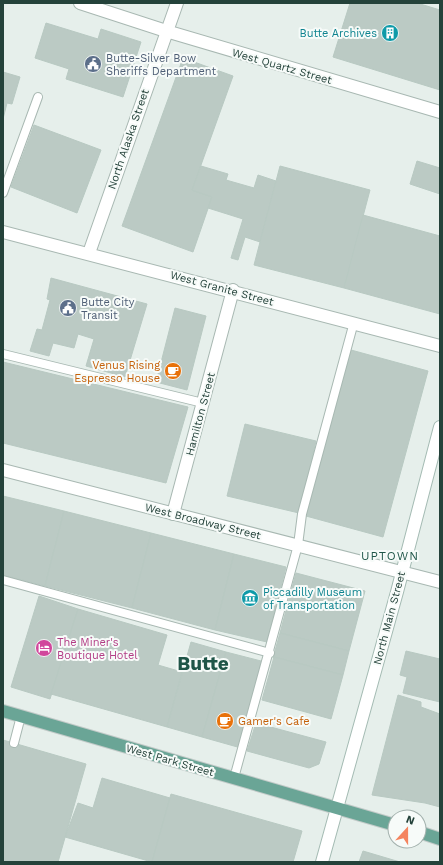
<svg xmlns="http://www.w3.org/2000/svg" width="443" height="865" font-family="'Work Sans',sans-serif">
  <style>
    .building { fill: #bbcac4; stroke: #b8c9c2 }
    .lines { fill: none; stroke-linecap: round; stroke-linejoin: round }
    .service-casing { stroke: #a8b8b2; stroke-width: 10 }
    .minor-casing { stroke: #a8b8b2; stroke-width: 14 }
    .tertiary-casing { stroke: #a8b8b2; stroke-width: 14 }
    .secondary-casing { stroke: #a4bbb3; stroke-width: 14 }
    .primary-casing { stroke: #c2cac8; stroke-width: 14 }
    .service { stroke: #fff; stroke-width: 8 }
    .minor { stroke: #fff; stroke-width: 12 }
    .tertiary { stroke: #fff; stroke-width: 12 }
    .secondary { stroke: #fff; stroke-width: 12 }
    .primary { stroke: #6aa596; stroke-width: 12 }
    .labels { text-anchor: middle; stroke-width: 4; stroke-linejoin: round; paint-order: stroke }
    .culture-label { font-size: 11px; fill: #0d838f; stroke: #f7fbf9; text-anchor: end }
    .service-label { font-size: 11px; fill: #4e5e75; stroke: #f7fbf9; text-anchor: start }
    .street-label { font-size: 11px; fill: #24423a; stroke: #f7fbf9 }
    .food-label { font-size: 11px; fill: #c56008; stroke: #f7fbf9; text-anchor: end }
    .hotel-label { font-size: 11px; fill: #b23c85; stroke: #f7fbf9; text-anchor: start }
    .neighbourhood-label { font-size: 12px; letter-spacing: 1px; fill: #1f5548; stroke: #f7fbf9 }
    .town-label { font-size: 19px; font-weight: bold; fill: #1f5548; stroke: #f7fbf9 }
  </style>
  <rect width="100%" height="100%" fill="#e6efeb"/>
  <!-- building -->
  <g class="building">
    <polygon points="350,3 417,3 440,10 440,90 333,57"/>
    <polygon points="46,23 98,39 101,29 141,42 123,97 66,79 69,69 35,58"/>
    <polygon points="183,58 233,76 192,190 212,197 193,252 122,226"/>
    <polygon points="3,72 20,77 12,104 7,103 3,119"/>
    <polygon points="34,125 101,150 77,213 11,187"/>
    <polygon points="417,161 440,168 440,194 410,184"/>
    <polygon points="201,166 228,174 226,180 254,188 258,175 276,181 260,242 245,237 238,260 231,258 243,219 208,208 212,197 192,190"/>
    <polygon points="280,166 370,190 344,288 254,265"/>
    <polygon points="363,215 440,236 440,314 344,288"/>
    <polygon points="51,278 147,304 125,377 86,366 94,339 78,334 74,348 53,343 49,356 30,351 37,329 42,330 50,300 47,299"/>
    <polygon points="175,308 206,316 187,390 156,382"/>
    <polygon points="351,350 428,371 383,537 306,516"/>
    <polygon points="3,362 188,407 166,483 3,443"/>
    <polygon points="245,424 316,441 299,513 227,496"/>
    <polygon points="3,496 64,511 45,586 3,575"/>
    <polygon points="64,511 151,533 132,608 45,586"/>
    <polygon points="151,533 234,554 215,630 132,608"/>
    <polygon points="234,554 286,567 267,642 215,630"/>
    <polygon points="296,573 365,591 349,651 280,633"/>
    <polygon points="39,596 78,609 50,699 11,687"/>
    <polygon points="78,609 167,635 158,665 182,672 167,727 51,694"/>
    <polygon points="280,633 349,651 343,675 274,657 273,658"/>
    <polygon points="191,642 226,652 202,737 167,727"/>
    <polygon points="406,651 440,659 440,702 403,693 407,677 400,675"/>
    <polygon points="226,652 265,662 241,748 202,737"/>
    <polygon points="274,657 343,675 331,719 262,700"/>
    <polygon points="398,695 421,702 421,707 440,714 440,807 425,803 372,795"/>
    <polygon points="256,723 326,742 319,764 309,768 247,751"/>
    <polygon points="3,740 86,764 58,862 3,862"/>
    <polygon points="102,778 170,798 152,862 65,837 78,803 93,808"/>
    <polygon points="171,794 302,831 293,862 152,862"/>
    <polygon points="363,851 400,862 359,862"/>
  </g>
  <g class="lines">
    <!-- service casing -->
    <g class="service-casing">
      <g id="service">
        <polyline points="3,193 38,97"/>
        <polyline points="3,354 203,403"/>
        <polyline points="3,580 270,653"/>
        <polyline points="14,743 21,716"/>
        <polyline points="234,778 298,545 302,514 354,322"/>
      </g>
    </g>
    <!-- minor casing -->
    <g class="minor-casing">
      <g id="minor">
        <polyline points="80,3 166,31 440,112"/>
        <polyline points="89,253 177,3"/>
        <polyline points="3,470 440,582"/>
        <polyline points="173,514 233,290"/>
      </g>
    </g>
    <!-- tertiary casing -->
    <g class="tertiary-casing">
      <polyline id="tertiary" points="3,232 440,346"/>
    </g>
    <!-- secondary casing -->
    <g class="secondary-casing">
      <polyline id="secondary" points="322,862 397,592 440,427"/>
    </g>
    <!-- primary casing -->
    <g class="primary-casing">
      <g id="primary">
        <polyline points="3,711 395,825"/>
        <polyline points="419,832 440,839"/>
      </g>
    </g>
    <!-- service -->
    <use href="#service" class="service"/>
    <!-- minor -->
    <use href="#minor" class="minor"/>
    <!-- tertiary -->
    <use href="#tertiary" class="tertiary"/>
    <!-- secondary -->
    <use href="#secondary" class="secondary"/>
    <!-- primary -->
    <use href="#primary" class="primary"/>
  </g>
  <!-- icons -->
  <defs>
    <g id="building-disc" transform="scale(0.9)"><circle r="9.5" fill="#0f9aa8" stroke="#f7fbf9"/><path d="M-4-6H4V6H1V3H-1V6H-4ZM-2.5-4.3h1.7v1.8h-1.7ZM.8-4.3h1.7v1.8H.8ZM-2.5-1h1.7V.8h-1.7ZM.8-1h1.7V.8H.8Z" fill="#fff"/></g>
    <g id="civic-disc" transform="scale(0.9)"><circle r="9.5" fill="#5c6f8a" stroke="#f7fbf9"/><path d="M-.6-6.5H3V-4.5H.6V-3L4-1V1h2V6H-6V1h2V-1L-.6-3ZM-1.2 2.5V6h2.4V2.5Z" fill="#fff"/></g>
    <g id="cafe-disc" transform="scale(0.9)"><circle r="9.5" fill="#e8710a" stroke="#f7fbf9"/><path d="M-5.5-4.5H6V0H3Q3 3.5 0 3.5H-2.5Q-5.5 3.5-5.5 0ZM3-3.2v2h1.7v-2ZM-6 4.5H4V6H-6Z" fill="#fff"/></g>
    <g id="museum-disc" transform="scale(0.9)"><circle r="9.5" fill="#0f9aa8" stroke="#f7fbf9"/><path d="M0-6L6-3V-2H-6V-3ZM-5-1h2V3h-2ZM-1-1h2V3h-2ZM3-1h2V3H3ZM-6 4H6V6H-6Z" fill="#fff"/></g>
    <g id="hotel-disc" transform="scale(0.9)"><circle r="9.5" fill="#d1479c" stroke="#f7fbf9"/><path d="M-6-4.5h1.5V1H6V5H4.5V3h-9V5H-6ZM-4 0a1.8 1.8 0 1 1 3.6 0ZM.5 0V-2.5h3Q6-2.5 6 0Z" fill="#fff"/></g>
  </defs>
  <g fill-rule="evenodd">
    <use href="#building-disc" x="390" y="33"/>
    <use href="#civic-disc" x="93" y="64"/>
    <use href="#civic-disc" x="68" y="308"/>
    <use href="#cafe-disc" x="173" y="371"/>
    <use href="#museum-disc" x="250" y="598"/>
    <use href="#hotel-disc" x="44" y="648"/>
    <use href="#cafe-disc" x="225" y="721"/>
  </g>
  <g class="labels">
    <!-- culture labels -->
    <g class="culture-label">
      <text x="377" y="37">Butte Archives</text>
      <text x="263" y="596" text-anchor="start">Piccadilly Museum<tspan x="263" dy="13">of Transportation</tspan></text>
    </g>
    <!-- service labels -->
    <g class="service-label">
      <text x="106" y="62">Butte-Silver Bow<tspan x="106" dy="13">Sheriffs Department</tspan></text>
      <text x="81" y="306">Butte City<tspan x="81" dy="13">Transit</tspan></text>
    </g>
    <!-- street labels -->
    <g class="street-label">
      <text transform="translate(282 66) rotate(16)" y="4">West Quartz Street</text>
      <text transform="translate(128 139) rotate(-71)" y="4">North Alaska Street</text>
      <text transform="translate(222 288) rotate(15)" y="4">West Granite Street</text>
      <text transform="translate(200 414) rotate(-75)" y="4">Hamilton Street</text>
      <text transform="translate(203 521) rotate(14)" y="4">West Broadway Street</text>
      <text transform="translate(389 618) rotate(-75)" y="4">North Main Street</text>
      <text transform="translate(170 760) rotate(16)" y="4">West Park Street</text>
    </g>
    <!-- food labels -->
    <g class="food-label">
      <text x="160" y="369">Venus Rising<tspan x="160" dy="13">Espresso House</tspan></text>
      <text x="238" y="725" text-anchor="start">Gamer's Cafe</text>
    </g>
    <!-- hotel labels -->
    <g class="hotel-label">
      <text x="57" y="646">The Miner's<tspan x="57" dy="13">Boutique Hotel</tspan></text>
    </g>
    <!-- neighbourhood labels -->
    <g class="neighbourhood-label">
      <text x="390" y="560">UPTOWN</text>
    </g>
    <!-- town labels -->
    <g class="town-label">
      <text x="203" y="670">Butte</text>
    </g>
  </g>
  <!-- border -->
  <rect width="443" height="865" fill="none" stroke="#24423a" stroke-width="8"/>
  <!-- north arrow -->
  <g transform="translate(407 829) rotate(21)"><circle r="19" fill="#f7fbf9" stroke="#a3b1ad"/>
  <path d="M0-3L7 15L0 10L-7 15Z" fill="#f4845f"/>
  <text y="-6" font-size="11" font-weight="bold" text-anchor="middle" fill="#24423a">N</text>
  </g>
</svg>
